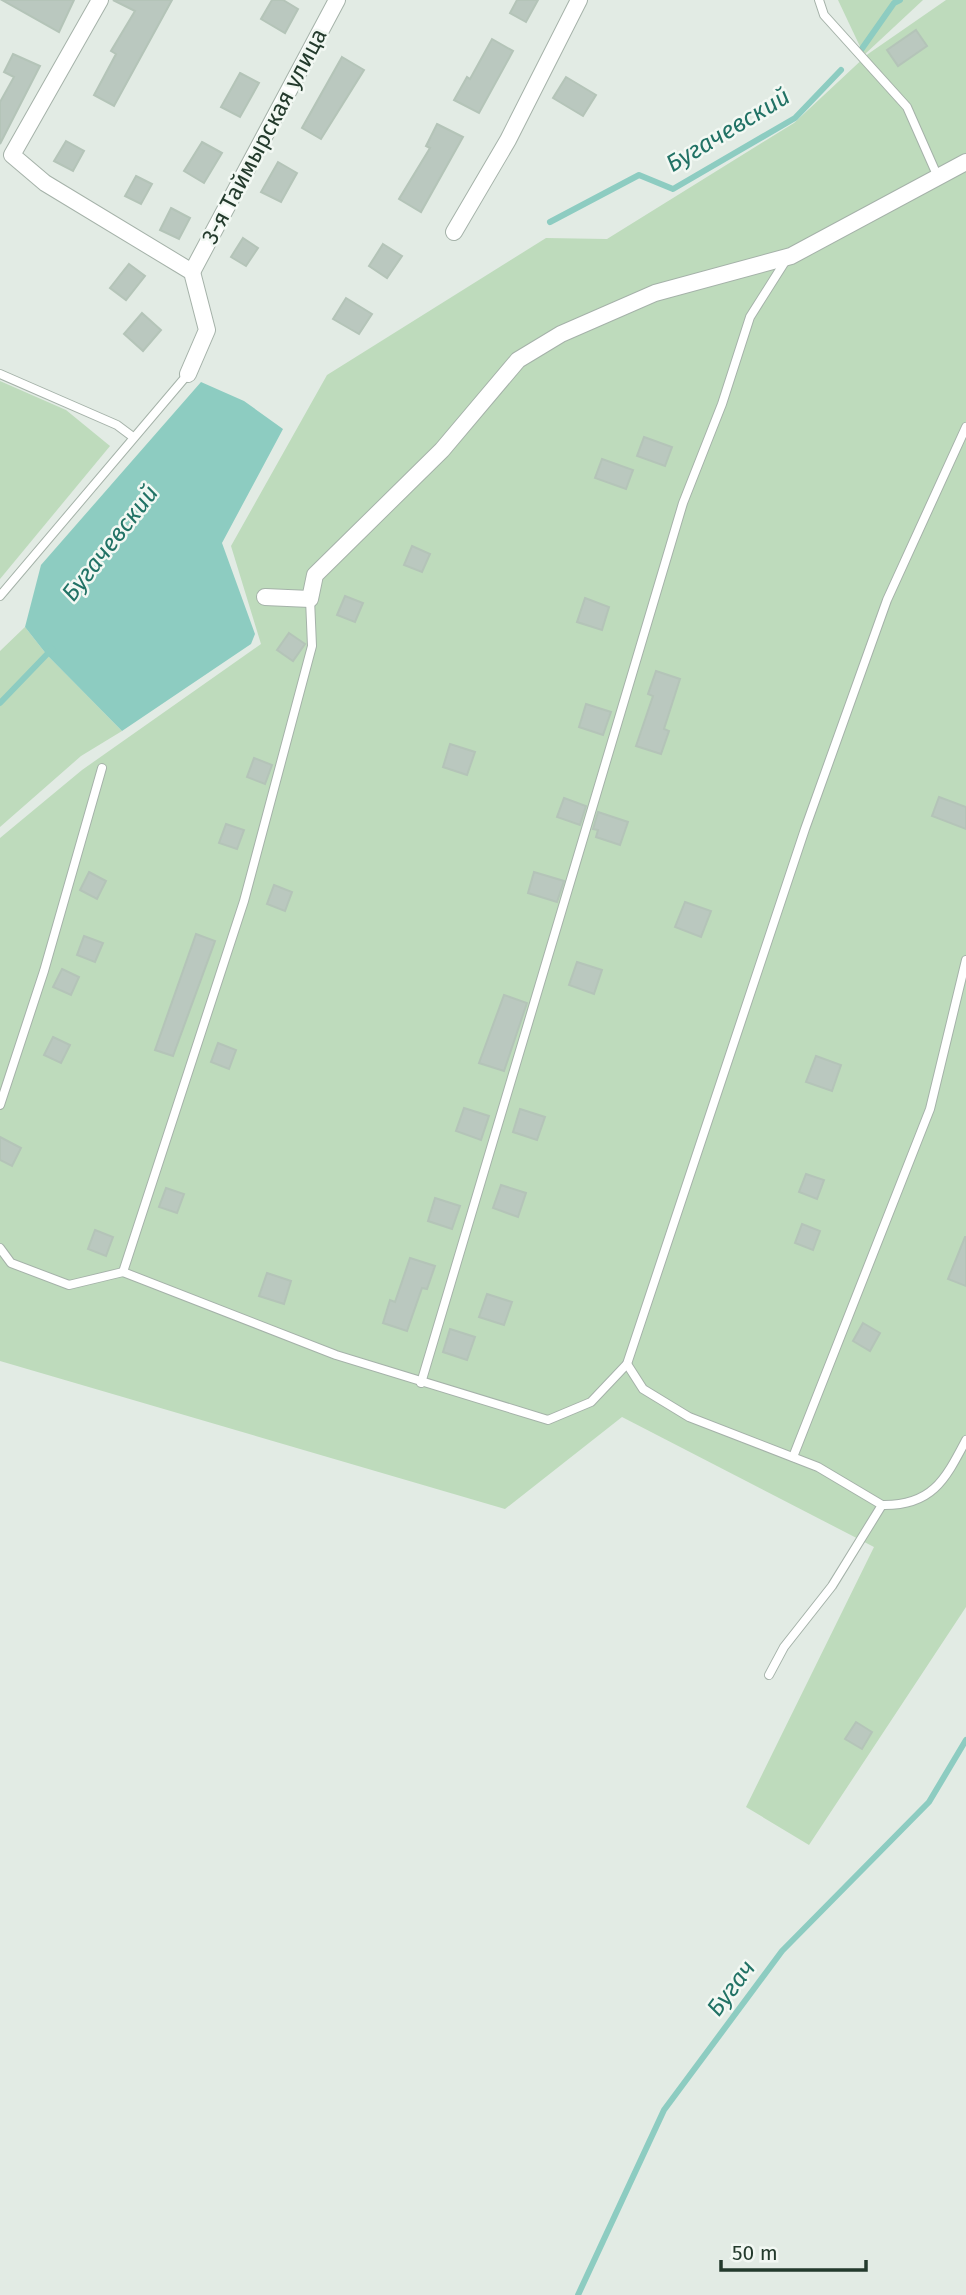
<svg xmlns="http://www.w3.org/2000/svg" width="966" height="2295" font-family="'Fira Sans',sans-serif">
  <style>
    .green { fill: #bedbbc }
    .water { fill: #8dccc1 }
    .lines { fill: none; stroke-linecap: round; stroke-linejoin: round }
    .stream { stroke: #8dccc1; stroke-width: 6 }
    .building { fill: #bac8bf; stroke: #b4c4b8; stroke-width: 2 }
    .service-casing { stroke: #a5b2a9; stroke-width: 10 }
    .minor-casing { stroke: #a5b2a9; stroke-width: 18 }
    .service { stroke: #fff; stroke-width: 8 }
    .minor { stroke: #fff; stroke-width: 16 }
    .labels { text-anchor: middle; stroke-width: 5; stroke-linejoin: round; paint-order: stroke }
    .street-label { font-size: 23px; fill: #233a2c; stroke: #f2f8f3 }
    .water-label { font-size: 24px; font-style: italic; fill: #217265; stroke: #f2f8f3 }
  </style>
  <rect width="100%" height="100%" fill="#e2ebe4"/>
  <!-- green -->
  <g class="green">
    <polygon points="838,0 923,0 864,55"/>
    <polygon points="946,0 966,0 966,1607 809,1845 746,1807 874,1547 622,1417 505,1509 0,1361 0,838 82,770 261,644 231,546 327,375 546,238 607,239 794,123 868,54"/>
    <polygon points="0,381 66,410 110,446 0,579"/>
    <polygon points="25,627 47,655 122,731 81,756 0,827 0,651"/>
  </g>
  <!-- water -->
  <polygon class="water" points="201,382 244,401 283,429 222,543 255,634 251,644 122,731 47,655 25,627 41,565"/>
  <g class="lines">
    <!-- stream -->
    <g class="stream">
      <polyline points="861,50 894,3 900,0"/>
      <polyline points="550,222 639,175 673,189 795,118 841,70"/>
      <polyline points="0,703 52,649"/>
      <polyline points="578,2295 664,2110 782,1951 929,1802 966,1740"/>
    </g>
  </g>
  <!-- building -->
  <g class="building">
    <polygon points="2,0 74,0 59,32"/>
    <polygon points="113,0 172,0 114,106 94,95 116,54 111,51 135,11"/>
    <polygon points="272,0 283,0 298,9 285,33 261,19"/>
    <polygon points="517,0 538,0 526,22 510,13"/>
    <polygon points="916,30 927,46 898,66 887,50"/>
    <polygon points="492,39 513,51 479,113 454,100 467,77 470,79"/>
    <polygon points="13,54 40,66 0,144 0,102 14,77 4,72"/>
    <polygon points="342,57 364,70 321,139 302,128"/>
    <polygon points="240,73 259,83 240,117 221,107"/>
    <polygon points="566,77 596,95 583,116 553,98"/>
    <polygon points="437,124 463,137 421,212 399,199 430,148 426,146"/>
    <polygon points="66,141 84,151 73,171 54,161"/>
    <polygon points="202,142 222,153 204,183 184,171"/>
    <polygon points="278,162 297,173 281,202 261,192"/>
    <polygon points="136,176 152,184 141,204 125,196"/>
    <polygon points="171,208 190,218 179,239 160,230"/>
    <polygon points="243,238 258,248 246,266 231,257"/>
    <polygon points="383,244 402,256 387,278 369,266"/>
    <polygon points="129,264 145,276 126,300 110,288"/>
    <polygon points="346,298 372,314 359,334 333,319"/>
    <polygon points="142,313 161,330 143,351 124,334"/>
    <polygon points="644,437 672,447 665,466 637,456"/>
    <polygon points="602,459 633,470 626,489 595,478"/>
    <polygon points="412,546 430,554 422,572 404,565"/>
    <polygon points="345,596 363,603 355,622 337,615"/>
    <polygon points="585,598 609,607 602,630 577,622"/>
    <polygon points="289,633 305,644 293,661 277,650"/>
    <polygon points="656,671 680,679 664,729 669,731 661,754 636,746 653,696 648,694"/>
    <polygon points="586,704 611,712 603,735 579,727"/>
    <polygon points="450,744 475,752 467,775 443,767"/>
    <polygon points="254,758 272,765 265,784 247,777"/>
    <polygon points="939,797 966,807 966,829 932,816"/>
    <polygon points="564,798 586,806 580,825 557,817"/>
    <polygon points="598,812 628,822 620,845 596,837 598,830 593,829"/>
    <polygon points="226,824 244,830 237,849 219,843"/>
    <polygon points="89,872 106,881 97,899 80,890"/>
    <polygon points="534,872 564,881 557,902 528,893"/>
    <polygon points="274,885 292,892 285,911 267,904"/>
    <polygon points="685,902 711,911 701,937 675,927"/>
    <polygon points="196,934 215,941 173,1056 155,1050"/>
    <polygon points="84,936 103,943 95,962 77,955"/>
    <polygon points="577,962 602,970 594,994 569,985"/>
    <polygon points="62,969 79,977 71,995 53,987"/>
    <polygon points="504,995 527,1003 504,1071 479,1063"/>
    <polygon points="53,1037 70,1045 61,1063 44,1055"/>
    <polygon points="218,1043 236,1050 229,1069 211,1062"/>
    <polygon points="816,1056 841,1065 832,1091 806,1082"/>
    <polygon points="464,1108 489,1116 481,1140 456,1131"/>
    <polygon points="520,1109 545,1117 537,1140 513,1132"/>
    <polygon points="0,1137 21,1148 12,1166 0,1160"/>
    <polygon points="806,1174 824,1180 817,1199 799,1192"/>
    <polygon points="501,1185 526,1193 518,1217 493,1208"/>
    <polygon points="166,1188 184,1194 177,1213 159,1207"/>
    <polygon points="435,1198 460,1206 452,1229 428,1221"/>
    <polygon points="802,1224 820,1231 813,1250 795,1243"/>
    <polygon points="95,1230 113,1237 106,1256 88,1249"/>
    <polygon points="965,1237 966,1237 966,1286 948,1279"/>
    <polygon points="410,1258 435,1266 427,1289 422,1288 407,1331 383,1323 390,1300 395,1302"/>
    <polygon points="267,1273 291,1281 284,1304 259,1296"/>
    <polygon points="487,1294 512,1302 504,1325 479,1317"/>
    <polygon points="863,1323 880,1333 870,1351 853,1341"/>
    <polygon points="450,1329 475,1337 467,1360 443,1352"/>
    <polygon points="856,1722 872,1732 862,1749 845,1739"/>
  </g>
  <g class="lines">
    <!-- service casing -->
    <g class="service-casing">
      <g id="service">
        <polyline points="819,0 824,15 907,107 937,175"/>
        <polyline points="0,374 117,425 133,437"/>
        <polyline points="0,596 188,374"/>
        <polyline points="310,599 312,646 244,901 123,1272 336,1355 548,1420 591,1402 627,1364 805,829 887,600 966,427"/>
        <polyline points="0,1105 44,971 102,768"/>
        <polyline points="0,1248 11,1263 69,1285 123,1272"/>
        <polyline points="627,1364 643,1389 689,1417 818,1467 882,1505"/>
        <polyline points="421,1383 683,503 722,404 750,317 786,260"/>
        <polyline points="793,1457 930,1109 966,960"/>
        <path d="M769,1675L784,1647L832,1586L882,1505C932,1506 945,1480 966,1440"/>
      </g>
    </g>
    <!-- minor casing -->
    <g class="minor-casing">
      <g id="minor">
        <polyline points="100,0 12,155 45,183 192,272 207,330 188,374"/>
        <polyline points="454,232 508,140 579,0"/>
        <polyline points="192,272 337,0"/>
        <polyline points="265,597 310,599 315,575 442,450 518,360 561,334 655,293 791,256 966,162"/>
      </g>
    </g>
    <!-- service -->
    <use href="#service" class="service"/>
    <!-- minor -->
    <use href="#minor" class="minor"/>
  </g>
  <g class="labels">
    <!-- street labels -->
    <g class="street-label">
      <text transform="translate(264 136) rotate(-62)" y="8">3-я Таймырская улица</text>
    </g>
    <!-- water labels -->
    <g class="water-label">
      <text transform="translate(728 130) rotate(-31)" y="8">Бугачевский</text>
      <text transform="translate(110 543) rotate(-52)" y="8">Бугачевский</text>
      <text transform="translate(731 1988) rotate(-53)" y="8">Бугач</text>
    </g>
  </g>
  <!-- scale -->
  <path d="M721 2260v10h145v-10" fill="none" stroke="#233a2c" stroke-width="3.5"/>
  <text x="732" y="2260" font-size="21" fill="#233a2c" stroke="#f2f8f3" stroke-width="5" paint-order="stroke">50 m</text>
</svg>
